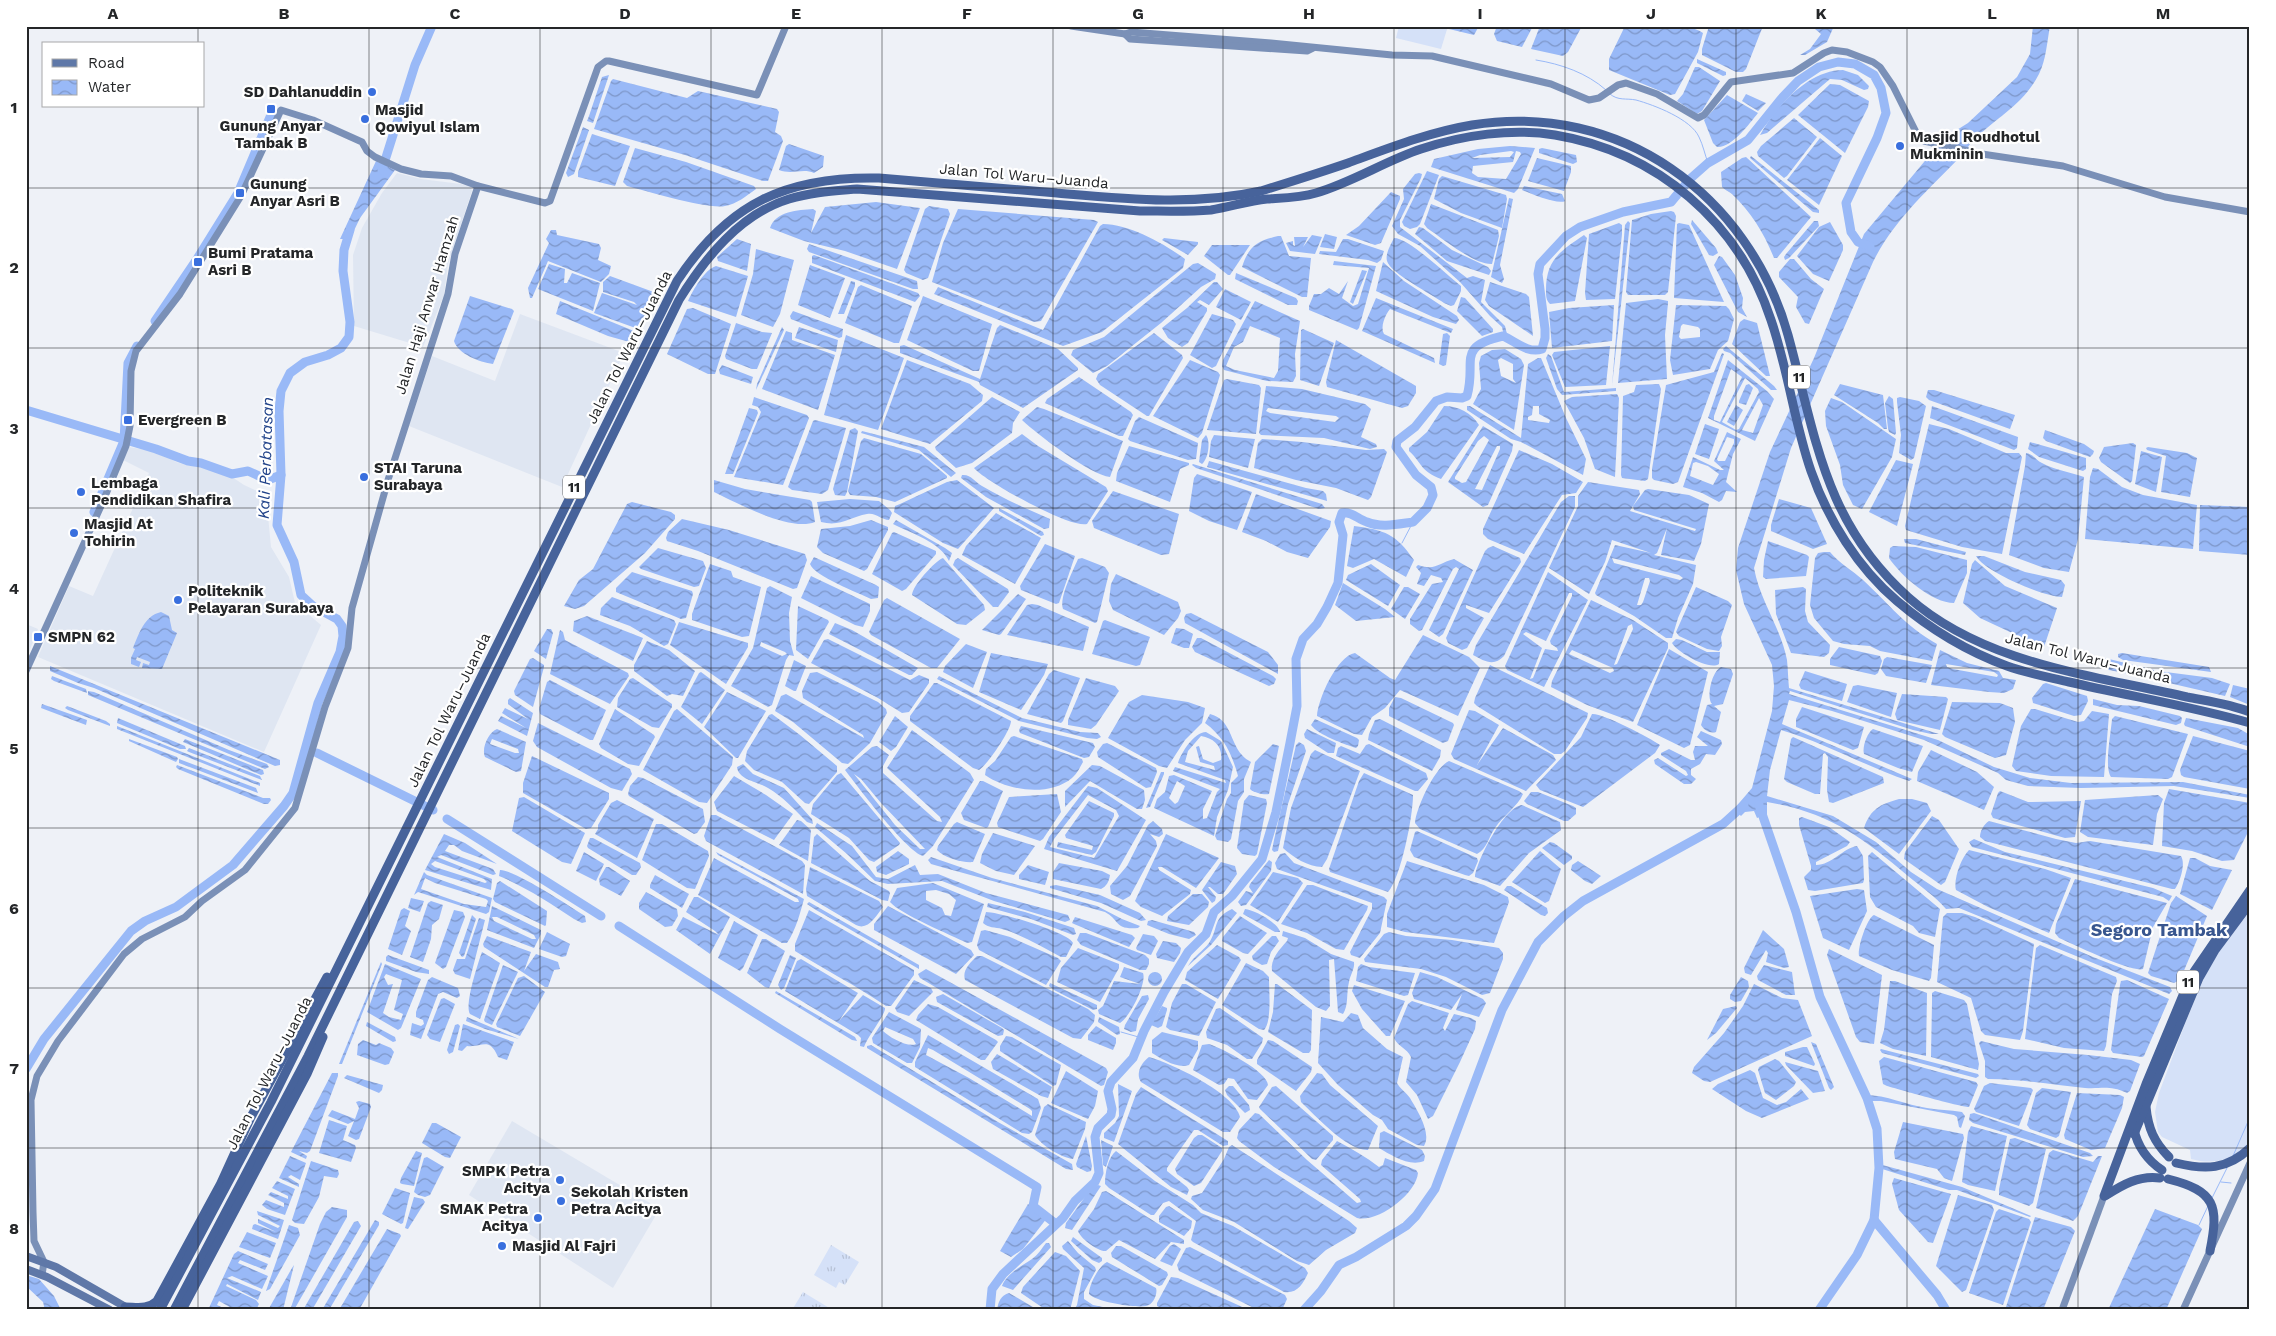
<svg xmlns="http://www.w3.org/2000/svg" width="2276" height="1336" font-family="'Work Sans',sans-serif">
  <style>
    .built { fill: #dfe6f2 }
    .grass { fill: #d5e1f8 }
    .park { fill: url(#park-tufts) }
    .water { fill: url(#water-waves); fill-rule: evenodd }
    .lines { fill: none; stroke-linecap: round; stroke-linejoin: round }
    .stream { stroke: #99b9f7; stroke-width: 1 }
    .river { stroke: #99b9f7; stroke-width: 9 }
    .secondary { stroke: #7a90b7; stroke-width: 7 }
    .primary { stroke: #5f78a8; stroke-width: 8 }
    .highway { stroke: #47639b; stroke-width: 9 }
    .grid { fill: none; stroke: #242628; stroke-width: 1; stroke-opacity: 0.55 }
    .poi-dot { fill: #396fde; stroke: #fff; stroke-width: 2 }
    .labels { text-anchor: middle; stroke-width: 4.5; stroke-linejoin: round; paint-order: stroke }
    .shield { fill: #fff; stroke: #666768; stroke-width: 1 }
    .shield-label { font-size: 14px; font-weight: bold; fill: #242628 }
    .poi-label { font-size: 15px; font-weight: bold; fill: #242628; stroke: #fff; text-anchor: start }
    .street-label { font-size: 15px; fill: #242628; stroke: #fff }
    .water-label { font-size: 16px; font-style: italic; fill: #204289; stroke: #fff }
    .quarter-label { font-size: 18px; font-weight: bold; fill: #38568f; stroke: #fff }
    .neatline { fill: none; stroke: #242628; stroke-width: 2 }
    .grid-label { font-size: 16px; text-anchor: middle; font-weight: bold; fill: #242628 }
  </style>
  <defs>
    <pattern id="park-tufts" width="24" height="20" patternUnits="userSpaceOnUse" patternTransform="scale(1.25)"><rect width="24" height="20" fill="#d5e1f8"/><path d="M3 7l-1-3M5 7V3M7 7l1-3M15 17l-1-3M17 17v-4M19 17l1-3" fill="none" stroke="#b7c1d5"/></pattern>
    <pattern id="water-waves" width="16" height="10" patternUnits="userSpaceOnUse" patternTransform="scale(1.25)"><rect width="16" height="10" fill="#99b9f7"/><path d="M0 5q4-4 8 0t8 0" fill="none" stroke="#7d96c8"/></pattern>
  </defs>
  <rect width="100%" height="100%" fill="#eef1f7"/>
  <!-- built -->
  <g class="built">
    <polygon points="397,173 421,179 461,184 471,187 472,191 448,264 444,295 423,347 354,326 353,255 362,228 382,193"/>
    <polygon points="520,314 624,353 562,487 409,426 432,356 495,381"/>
    <polygon points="129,447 158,452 176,462 189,466 201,466 235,479 244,485 266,495 271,547 289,577 295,603 321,625 264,752 38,657 69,586 93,596 149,473 123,460"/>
    <polygon points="26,624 38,629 29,652 26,651"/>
    <polygon points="512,1121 655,1206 656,1215 613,1288 469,1195"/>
  </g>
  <!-- grass -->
  <g class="grass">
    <polygon points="1399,26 1448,26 1441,49 1396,38"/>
    <path d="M2250,911V1142C2235,1161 2213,1165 2191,1159L2190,1150L2162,1137L2158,1132L2155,1112L2159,1093L2186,1021L2205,976L2218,953Z"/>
  </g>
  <!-- park -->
  <g class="park">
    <polygon points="831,1245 859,1262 845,1285 839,1282 836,1288 814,1275"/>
    <polygon points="803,1292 831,1309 830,1310 792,1310"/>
  </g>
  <!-- water -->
  <g class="water">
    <polygon points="1449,26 1479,26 1474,35 1449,29"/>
    <polygon points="1497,26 1533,26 1522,47 1497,41 1494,34"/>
    <polygon points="1540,26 1582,26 1568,52 1563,56 1531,49"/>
    <path d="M1625,26C1644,26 1688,22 1703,33L1698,52L1675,94L1670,95L1609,70V59Z"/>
    <polygon points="1709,26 1763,26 1746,69 1743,72 1736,72 1702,55 1702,49"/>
    <polygon points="1806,26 1834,26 1827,42 1805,55 1800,55 1810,49 1821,34 1815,29"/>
    <path d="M2033,26H2050C2047,42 2046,60 2039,74C2024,104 1997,117 1975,139C1969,144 1966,151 1960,157C1929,189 1893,221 1873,262L1791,448L1754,568C1760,601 1781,628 1787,660C1788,669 1788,679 1789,688L1939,734H1931L1913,730L1790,691L1789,694L1938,740L1994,767L2030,778L2071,783L2183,782L2250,795V798L2174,786L2081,788L2028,786L2006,780L1998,773L1924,740L1832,711L1789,700L1782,724L1912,779L1909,781C1865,766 1825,743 1781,730L1770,770L1767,796L1833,816L1876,842L1911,872L1937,889L2093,957L2170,987L2172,991L2169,994L1959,908L1946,909C1935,896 1920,886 1908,876C1862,837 1828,812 1767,802V814L1757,818L1754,811L1745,812L1741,816L1734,809L1752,788L1772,711L1774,686L1772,665L1744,604L1736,570L1738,548L1770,452L1814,358L1864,234L1944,138L1968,123L2017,77L2030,54Z"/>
    <polygon points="1697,59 1726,72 1726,75 1723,76 1697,63"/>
    <polygon points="1695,67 1699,67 1720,81 1702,111 1697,114 1677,101 1683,94"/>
    <path d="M1843,70L1858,75L1869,86L1868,89L1864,90L1842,80L1830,79L1767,133L1760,135C1776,106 1809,70 1843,70Z"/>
    <polygon points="609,75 593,123 587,121 589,116 602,77"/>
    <polygon points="613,79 687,98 698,91 777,109 779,112 775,132 781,136 783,141 768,181 763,181 685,155 594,129 611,81"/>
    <polygon points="1830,84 1840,85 1869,101 1868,107 1845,153 1798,115"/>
    <polygon points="1746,94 1766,103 1758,111 1742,101"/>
    <path d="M1727,95L1758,113C1749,124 1732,148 1717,147L1713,143L1704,120Z"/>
    <polygon points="1794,118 1817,137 1787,176 1784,178 1758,156 1757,152 1761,146"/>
    <polygon points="583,127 589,130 574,174 568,177 566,173"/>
    <polygon points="592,134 630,146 615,186 578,177 578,172"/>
    <polygon points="1820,138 1842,156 1819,205 1787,180"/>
    <path d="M789,144L824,156L823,167L814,173C803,168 792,175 779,170L786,146Z"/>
    <path d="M1510,146L1535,148L1518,189L1514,193L1431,167L1434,159L1478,149ZM1511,151L1514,152L1510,157L1472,158L1480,155ZM1516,151L1520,152L1521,154L1506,179L1478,177L1472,173L1473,166L1513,162Z"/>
    <path d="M635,148L686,162L754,186L756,189C746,196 737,204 725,206C710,210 646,191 627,186L623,182Z"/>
    <polygon points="1542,148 1576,155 1577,162 1573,164 1539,153 1539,149"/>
    <polygon points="1751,156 1819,210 1819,213 1813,212 1750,158"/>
    <path d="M1746,157L1811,217L1777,258H1774C1764,233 1751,212 1732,194C1728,191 1725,190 1722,187L1721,172L1742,158Z"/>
    <polygon points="1537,158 1571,166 1571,172 1564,191 1528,181"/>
    <polygon points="376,161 395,170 360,218 350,239 340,239"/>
    <polygon points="1427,171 1439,175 1420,224 1417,227 1410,229 1404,226 1402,222"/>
    <polygon points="1419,173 1422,174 1421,178 1400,220 1400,227 1467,278 1473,276 1485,280 1481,302 1505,326 1508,338 1504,336 1502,327 1490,316 1460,282 1420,246 1398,234 1392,226 1404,199 1403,189 1415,174"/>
    <polygon points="1442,176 1506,195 1507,199 1502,228 1461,213 1434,199 1439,179"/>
    <path d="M1524,186L1562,194L1565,201C1558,205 1531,194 1522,190Z"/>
    <polygon points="1391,192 1400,196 1400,199 1381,243 1375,245 1346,235 1359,226"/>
    <polygon points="1509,198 1513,199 1500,265 1504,279 1502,283 1491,277"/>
    <path d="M876,202L920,208L897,269L845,251L804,241L770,228C776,211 798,210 813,209L816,211L811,233L825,207Z"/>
    <path d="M1431,204L1498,230L1499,236L1492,264C1474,265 1442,238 1427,228L1424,224Z"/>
    <polygon points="929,206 948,209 950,214 928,278 923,280 906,273 904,270 925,209"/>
    <polygon points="958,209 1094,220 1098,222 1041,321 1034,322 932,282 943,243"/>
    <polygon points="1671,211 1674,212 1676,216 1668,292 1665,295 1628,295 1626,292 1632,220 1651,214"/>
    <polygon points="1692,220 1716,248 1718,253 1713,256 1709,255 1691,224"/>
    <polygon points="1628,221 1630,223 1612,386 1625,225"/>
    <polygon points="1814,221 1818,221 1819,226 1789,258 1785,260 1784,257 1786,254"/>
    <polygon points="1830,222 1843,245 1843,250 1829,281 1813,274 1797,256 1819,227"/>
    <polygon points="1619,223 1622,225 1622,234 1615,299 1586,300 1585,293 1589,234"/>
    <polygon points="1679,223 1689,225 1724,302 1674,298 1677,224"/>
    <path d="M1103,224C1129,224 1165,244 1185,259L1183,268L1102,332L1063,346L934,294L938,287L1043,330L1100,226Z"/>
    <polygon points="1419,227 1423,228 1452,250 1488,267 1491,271 1489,275 1447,261 1415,234"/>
    <polygon points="551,230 556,230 557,235 599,244 601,248 598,260 611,266 609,274 601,282 548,261 532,298 530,298 528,288 549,243 546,239"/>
    <polygon points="1325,234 1337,237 1334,249 1320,247"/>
    <polygon points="1312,235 1322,237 1315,254 1290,251 1286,243 1293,241 1293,245 1295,246 1294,237 1308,237 1303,247"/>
    <path d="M1584,235L1587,238L1575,301L1550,304C1546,300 1546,296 1546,290C1546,259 1561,251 1584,235Z"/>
    <path d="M1278,236H1281L1289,256L1311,258L1307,297H1302L1242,267C1249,245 1258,241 1278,236Z"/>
    <polygon points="1164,238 1198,242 1198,244 1188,255 1162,240"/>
    <path d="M1394,238C1409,238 1447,275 1461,286V291L1454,305L1451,306L1444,303C1433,295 1390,273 1387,261C1385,254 1391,244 1394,238Z"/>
    <polygon points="737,239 751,244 747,271 718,261 717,257"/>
    <polygon points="1343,239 1348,239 1384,251 1381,260 1377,263 1368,260 1319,254 1320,251 1336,252"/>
    <polygon points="809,244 917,281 918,289 913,289 809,252 807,249"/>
    <polygon points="1212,245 1250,245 1230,275 1228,275 1204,256"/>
    <polygon points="756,249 794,260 780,314 773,327 741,315 753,274"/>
    <polygon points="814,255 918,293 920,296 915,302 812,263 812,256"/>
    <polygon points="1719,256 1722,257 1735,275 1743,298 1742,308 1747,317 1738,312 1714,265"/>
    <polygon points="1790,259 1794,259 1811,279 1824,289 1809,324 1805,323 1796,307 1798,297 1779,277 1779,272"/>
    <polygon points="1334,261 1376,266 1359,328 1357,330 1309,310 1309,306 1314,294 1321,294 1329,288 1339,294 1348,281 1342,298 1353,306 1358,304 1369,268 1333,265"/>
    <polygon points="1383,262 1404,281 1457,316 1459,320 1456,324 1433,317 1376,291"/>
    <polygon points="1198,263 1216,274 1215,279 1201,287 1161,323 1107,366 1093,373 1071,355 1073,350 1104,337 1193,264"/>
    <polygon points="549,264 565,269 564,283 567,283 572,273 600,283 593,311 538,289"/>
    <polygon points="810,265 845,278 830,318 798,305"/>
    <path d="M716,266L748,276L736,317L688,301C693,290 704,270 716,266Z"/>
    <polygon points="1362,270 1367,271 1353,304 1350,302"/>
    <polygon points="1236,273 1296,298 1298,301 1297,305 1288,305 1235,279"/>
    <polygon points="610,276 659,294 641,330 594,313 602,293 637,305 634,302 603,292 603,282"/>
    <polygon points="851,281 855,282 855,286 844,314 838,314"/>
    <polygon points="1214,282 1217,282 1223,289 1209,305 1200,300 1197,302 1207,308 1207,311 1188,343 1182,347 1168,338 1162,328 1187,308"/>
    <polygon points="1490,282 1526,294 1529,297 1533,336 1489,306 1485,300"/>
    <polygon points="861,285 912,306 899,343 894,343 845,323 858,287"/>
    <polygon points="1225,289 1251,302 1241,320 1216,307"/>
    <path d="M470,296L512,309L514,311L493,364C479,362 458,354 454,341Z"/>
    <polygon points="923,296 992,324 979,371 973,371 907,340"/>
    <polygon points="1461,297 1465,298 1493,329 1493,332 1482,336 1457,311"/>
    <path d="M1376,298L1453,329L1451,333L1448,332L1395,311L1390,309C1385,315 1380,327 1384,334L1434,358L1435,363L1362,331Z"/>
    <polygon points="1658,299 1668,301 1668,303 1665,335 1667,379 1618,383 1626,303"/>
    <polygon points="560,301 634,331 638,333 633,343 608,336 556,314"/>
    <path d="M1255,301L1300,321L1295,354L1296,376L1293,382L1267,381L1224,370L1222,366L1223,360ZM1250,326L1280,338L1278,371L1274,378L1235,370L1226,366L1234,347L1243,342Z"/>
    <polygon points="1614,305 1612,341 1552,348 1549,312 1569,308"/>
    <path d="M1676,305L1726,306L1729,309L1734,319L1728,341L1718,350L1710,369L1673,375L1670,360ZM1683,324L1698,327L1700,329V337L1681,339L1679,337L1681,326Z"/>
    <polygon points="693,308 731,324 715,374 708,374 667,354 687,309"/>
    <polygon points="793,311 843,329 842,337 839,338 791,319 790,316"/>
    <polygon points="1212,314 1233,320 1236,324 1216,366 1212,368 1190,355"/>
    <polygon points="1744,319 1757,323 1770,376 1766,376 1732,344 1740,322"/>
    <polygon points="736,323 762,332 772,333 757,369 752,369 726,359 725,356"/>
    <polygon points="1000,325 1058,349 1078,368 1078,370 1023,408 980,385 979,382 900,353 900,346 904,345 980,379 997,328"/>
    <polygon points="782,327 784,330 756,390 757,384"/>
    <polygon points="799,327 838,340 836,352 795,338"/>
    <polygon points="1303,329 1334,343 1319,386 1300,380 1301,330"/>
    <polygon points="786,331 792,333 792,340 835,355 818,410 762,389"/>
    <polygon points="1154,333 1182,355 1183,358 1149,416 1147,416 1100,385 1096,379 1098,374"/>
    <polygon points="1447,333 1450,336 1446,365 1443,366 1439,364 1443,334"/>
    <polygon points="846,335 904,358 878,430 824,415"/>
    <polygon points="1336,340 1416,386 1416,393 1408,406 1402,408 1327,387 1326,382"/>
    <polygon points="1610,346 1606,385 1565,387 1552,355 1554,352"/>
    <polygon points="1726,346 1774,386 1777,390 1771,390 1730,353 1724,351 1723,349"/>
    <path d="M1505,349L1521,359L1524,365L1514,430L1473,404L1481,389L1479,363L1481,356L1492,350ZM1501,358L1513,364V379L1516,383L1501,376L1498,360Z"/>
    <polygon points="1722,353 1724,354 1678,482 1673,484 1654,480 1652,478 1652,469 1666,385 1714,372"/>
    <polygon points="1548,354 1551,356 1564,392 1616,388 1616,391 1562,395 1557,389 1546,358"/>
    <path d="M1538,358H1541L1566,418L1586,459L1583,475L1521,442L1511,439L1467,410V406H1470L1521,438L1528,364ZM1533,406H1539V414L1550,420L1549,423L1528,420V417L1532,415Z"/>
    <polygon points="907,360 970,384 983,395 982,401 930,444 881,429"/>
    <polygon points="1190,360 1218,372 1220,375 1202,433 1198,438 1153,416"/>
    <path d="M1728,360L1767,391L1774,399L1755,441L1708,418ZM1731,369L1742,377L1720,422L1714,420V416ZM1745,378L1758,389L1759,392L1739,429L1736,430L1722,422ZM1759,398L1763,405L1753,433L1742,430Z"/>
    <polygon points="722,365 753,377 751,384 720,374 719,370"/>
    <polygon points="1079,377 1131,412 1133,415 1123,436 1119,436 1045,403 1047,399"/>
    <polygon points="1227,379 1259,385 1261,388 1256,434 1207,430 1224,380"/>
    <polygon points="1659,384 1661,389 1648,479 1645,481 1622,478 1621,475 1623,396 1634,392 1636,385"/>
    <polygon points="1749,384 1753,388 1746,405 1739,403 1739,401 1746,385"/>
    <polygon points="1840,384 1883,395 1887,429 1884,429 1878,423 1834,395"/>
    <path d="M1266,386L1302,389L1365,404L1371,409L1361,437L1376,444L1377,447L1370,449L1324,438L1261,435L1259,433ZM1268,408L1336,416L1339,418L1335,422L1270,413L1266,411Z"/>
    <polygon points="1928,390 1934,390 2015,415 2010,429 1929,400 1926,397"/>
    <polygon points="1617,394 1619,398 1615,477 1595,469 1584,438 1564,401 1572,397"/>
    <polygon points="1889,396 1893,399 1896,433 1895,435 1889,432 1888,428 1885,403"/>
    <polygon points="754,397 807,415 809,418 783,485 734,477 761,412 758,407 752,405"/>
    <polygon points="992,397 1020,412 1013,423 1012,433 972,463 956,468 936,450 935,447"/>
    <polygon points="1900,397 1919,401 1926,406 1914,458 1911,460 1899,453 1901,435 1897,402 1897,398"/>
    <polygon points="1831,398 1842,402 1896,439 1892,457 1862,509 1853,505 1843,485 1840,465 1826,426 1825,411"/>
    <polygon points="1736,405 1743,410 1734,426 1727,422"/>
    <path d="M1444,406C1458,406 1472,413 1479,425L1441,479C1420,471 1423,464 1409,451V448L1427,432Z"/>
    <polygon points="1932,406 2018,437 2017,448 2014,450 1930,418"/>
    <path d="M1037,407L1044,409L1123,441L1110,477C1090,475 1037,434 1022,420Z"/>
    <polygon points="749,408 757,410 758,413 733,474 725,474"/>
    <polygon points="1139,417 1198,443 1196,459 1188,460 1130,441 1128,439 1135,421"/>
    <polygon points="815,420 846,428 828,490 822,494 792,490 788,487 813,421"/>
    <polygon points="1705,424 1719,429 1709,459 1695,454"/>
    <polygon points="1929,424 1949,429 2006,453 2019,453 2022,457 2002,554 1962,547 1906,530 1905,526"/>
    <path d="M1483,426L1513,444L1512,451L1488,505L1483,507L1448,482ZM1484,436L1489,440L1466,482L1462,483L1455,479V477L1478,441ZM1497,446H1500V449L1482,490L1475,489Z"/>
    <polygon points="855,428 858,431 847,492 845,496 835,495 833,489 850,430"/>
    <polygon points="2045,430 2084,444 2094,451 2093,454 2090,457 2046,441 2043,438"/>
    <polygon points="862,431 924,447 956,473 951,477 919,450 861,433"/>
    <path d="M1727,432L1741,439L1733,454L1726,482L1737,492L1726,491L1722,500L1719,502L1702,493L1683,487L1693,457L1720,470H1724L1714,461ZM1727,437L1734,439V443L1725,461H1718L1717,459ZM1696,462L1708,466L1719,474L1713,485L1690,476L1693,463Z"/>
    <path d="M1022,434L1038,446L1106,487L1108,491L1087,524C1071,529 986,482 974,468Z"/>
    <path d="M1206,435C1211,442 1208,459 1202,464L1199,462L1202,440Z"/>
    <polygon points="1214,435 1255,439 1248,468 1209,457 1211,441"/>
    <polygon points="864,438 921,454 947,476 947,478 895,502 876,497 850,495 848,491 861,441"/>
    <polygon points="1262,439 1302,442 1366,450 1384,449 1387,452 1371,497 1368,500 1336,488 1296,480 1254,468 1258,443"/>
    <polygon points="2030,442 2086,458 2086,469 2083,471 2039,457 2028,449"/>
    <polygon points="2133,443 2136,445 2132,481 2130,483 2101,462 2099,458 2104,447"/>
    <polygon points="1129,446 1189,463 1189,465 1180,469 1170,502 1116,481 1117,473"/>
    <polygon points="2148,447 2187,453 2197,458 2190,497 2161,492 2166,456 2147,450 2146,448"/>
    <polygon points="1519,450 1552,464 1583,482 1576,493 1562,495 1524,554 1488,539 1483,534 1483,529"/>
    <polygon points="2141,451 2162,457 2156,492 2135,484"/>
    <path d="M2026,453C2033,454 2036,460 2042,463C2055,470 2070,472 2084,477L2078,539L2069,572L2044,568L2009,555L2025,466Z"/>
    <polygon points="1896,460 1913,464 1897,526 1869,512"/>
    <polygon points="1209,461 1306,488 1323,491 1326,494 1327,501 1207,467"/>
    <polygon points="1193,464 1322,504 1325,508 1319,509 1196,468 1192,465"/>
    <polygon points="2093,468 2098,469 2122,487 2143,495 2197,505 2193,549 2085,539 2090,477"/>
    <polygon points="1197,474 1252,492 1237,530 1209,521 1189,511 1194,478"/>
    <path d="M962,475C971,474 975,482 982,486C1004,499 1027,509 1050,519L1049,528L1044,529L986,497L961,478Z"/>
    <path d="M714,480L745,489L810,500L812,502L815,522C790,532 737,503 714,492Z"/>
    <polygon points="957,480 994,508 958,549 943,543 894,512 895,506 900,504 947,482"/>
    <path d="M1588,482L1639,490L1640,494L1630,511L1695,531L1696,529L1634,510L1633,506L1645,490L1648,489L1689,495L1709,504L1701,544L1694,561L1661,555L1667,528L1657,553L1654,555L1696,565L1693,584L1678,618L1672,638H1666L1634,616L1596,595L1595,593L1615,545L1651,553L1612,540L1605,562L1589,594L1549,568L1578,506V496ZM1612,558L1679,575L1683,578L1680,580L1614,563ZM1645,578H1649L1650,581L1643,602L1641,605H1637Z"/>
    <polygon points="1113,491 1179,514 1169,554 1161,555 1094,528 1092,521"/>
    <polygon points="1256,494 1331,521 1330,527 1308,558 1287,552 1266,541 1242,532"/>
    <path d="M1569,496H1575V507L1504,656C1494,667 1484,661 1473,655L1476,645L1561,502Z"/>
    <path d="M850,499L879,501L890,510L892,513L889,520C882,520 875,512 867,514C850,517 841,527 821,522L817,502Z"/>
    <polygon points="1779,499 1811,508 1827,544 1813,549 1771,531 1771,525"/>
    <polygon points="632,502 671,512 675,515 675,519 645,553 584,606 575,609 564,606 579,580 593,569 627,504"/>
    <polygon points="2200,505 2250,507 2250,555 2199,551"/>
    <polygon points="999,508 1043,532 1044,535 1041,536 999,511"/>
    <polygon points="996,513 1041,538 1015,584 962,555 966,546"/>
    <polygon points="682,519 729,530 805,554 807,560 797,588 793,589 698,551 667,541 666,538 668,532"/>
    <polygon points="871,520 888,527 888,530 867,569 864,571 823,553 817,547 821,529 850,526"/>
    <path d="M896,520L945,548L952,553L949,561C940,542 911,533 893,524Z"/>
    <path d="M1354,526C1385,530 1396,534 1414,560L1406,577L1374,559L1353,568L1347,566Z"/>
    <polygon points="894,532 936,551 936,554 906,589 902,591 872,574 892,533"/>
    <polygon points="1904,539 1916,539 1966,552 1965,555 1905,543"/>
    <polygon points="1768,541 1807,555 1809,557 1806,576 1766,579 1763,577 1764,560"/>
    <polygon points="1045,544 1075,556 1059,603 1056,604 1021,590 1020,586"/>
    <polygon points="1493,546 1520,558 1521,562 1489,613 1466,605 1466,608 1484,618 1467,648 1462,650 1448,643 1446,638 1485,551 1488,548"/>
    <path d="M1893,546L1916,547L1967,560V573L1954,603C1932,603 1901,576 1889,558L1890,548Z"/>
    <polygon points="658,548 703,561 706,568 699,586 694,587 641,569 639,567"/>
    <path d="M1824,552H1830C1840,564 1852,570 1863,580C1889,604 1905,626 1937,644L1932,661L1880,651L1870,646L1844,644L1833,641L1814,618L1810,605L1815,558L1818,553Z"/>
    <path d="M1976,556H1984L2025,572L2061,580L2065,585L2062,597C2044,597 1985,572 1976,556Z"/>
    <path d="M814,557L876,585L879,587L878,598L871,599C859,593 814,576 810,564Z"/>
    <path d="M943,558L984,605L985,610L966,625L957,624L912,595C912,586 935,561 943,558Z"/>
    <polygon points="958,558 1008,589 1009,592 998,607 993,607 953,565 955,560"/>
    <path d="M1082,558L1105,567L1109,573L1097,622L1095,623L1063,609C1059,597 1073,571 1078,559Z"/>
    <path d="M1454,559L1473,570L1443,634L1439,637L1429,630L1459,569L1456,567L1453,569L1422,630L1419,631L1410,624V619L1432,584L1443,582L1441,578L1431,575L1424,586L1417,584L1421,573L1416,567L1418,565C1436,571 1438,563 1454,559Z"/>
    <polygon points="1975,560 2005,586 2057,608 2043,650 2032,648 2025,639 1980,618 1963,603 1972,564"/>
    <polygon points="710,564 731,571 733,577 761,587 749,636 742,637 692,620 692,614"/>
    <polygon points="1371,564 1400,585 1388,606 1346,580 1348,575"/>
    <polygon points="632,572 692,591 693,594 686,618 681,619 616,592 616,588"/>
    <path d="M1548,572L1588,600L1544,687L1507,670L1505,666ZM1569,593H1572V596L1550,641L1551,644L1557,648L1558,651L1545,649L1533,678L1530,679L1542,648L1523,634L1526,632L1546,641Z"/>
    <polygon points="1116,574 1178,602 1181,611 1178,618 1164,635 1113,610 1109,601 1111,584"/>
    <polygon points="811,576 870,604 870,611 863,627 855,625 801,598"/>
    <polygon points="1343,583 1385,609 1395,617 1356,621 1335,605"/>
    <path d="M770,586L792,597L789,613L790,641L794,656L789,655L786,660L772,705L768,707L731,686L753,648L767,588ZM761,642L785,652L787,654L782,656L760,646Z"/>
    <polygon points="1404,587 1408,587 1420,594 1405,619 1391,609"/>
    <polygon points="1696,587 1728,601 1732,605 1721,637 1722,646 1719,651 1707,649 1679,636 1676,632"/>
    <polygon points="1803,587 1806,589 1805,611 1808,622 1830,645 1829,653 1824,657 1791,653 1776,614 1775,590"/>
    <polygon points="1018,594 1026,599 1001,634 999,635 982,630"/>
    <polygon points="612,597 674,620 676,624 668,644 664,646 630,626 600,615 601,608"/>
    <polygon points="887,598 960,639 937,668 931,668 871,635 869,632 884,600"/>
    <path d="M1591,600L1633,620L1668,643V648L1633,722L1587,705L1551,687L1552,681ZM1632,624L1633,629L1617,664L1614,665L1628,626ZM1572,650L1613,668L1614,671L1610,673L1569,654Z"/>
    <polygon points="1032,604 1038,605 1089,627 1083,651 1007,635 1027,605"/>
    <polygon points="798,606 828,620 829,622 808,659 796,650"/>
    <path d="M161,612L169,616L172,630L177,633L162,669L142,668L143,663L149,665L150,662L137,657L136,660L141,662L139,667L131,664V658L135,649L133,648C139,634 144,616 161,612Z"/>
    <polygon points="1191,613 1268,652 1278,665 1278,674 1185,623 1184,618 1186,614"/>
    <polygon points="587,616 643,638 633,661 573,631 574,621"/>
    <polygon points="1105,620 1150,637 1140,665 1136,666 1092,654 1103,621"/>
    <polygon points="679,622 748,643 748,647 726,684 670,645"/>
    <polygon points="835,623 852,630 918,668 912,675 909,675 829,634"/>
    <polygon points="1176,628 1184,629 1193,634 1189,648 1184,648 1171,643"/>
    <polygon points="547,629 551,629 553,633 546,659 534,651"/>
    <polygon points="560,630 563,632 565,640 628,673 629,676 610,704 550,674"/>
    <path d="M1423,635L1469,657L1480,668L1458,716L1400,690L1385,708L1372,717L1362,735L1354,734L1317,716C1318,699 1337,656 1355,653L1390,678L1395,680Z"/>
    <polygon points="1197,638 1201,638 1273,676 1276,679 1274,684 1269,686 1195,652 1192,647"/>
    <polygon points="828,639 910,680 919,675 929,679 929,683 909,712 902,713 878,698 811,663 824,640"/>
    <path d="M1676,639L1682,640L1707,652H1720L1719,664C1709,671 1677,652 1672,643Z"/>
    <polygon points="647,641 669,650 695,671 683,696 672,694 667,696 634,671 634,665"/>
    <polygon points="966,644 987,652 973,688 943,672 945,666"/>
    <polygon points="1839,647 1880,656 1882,661 1878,673 1875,675 1830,665 1830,659"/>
    <polygon points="1669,649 1708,672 1690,745 1684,748 1637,725"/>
    <path d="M1940,650L1967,663L1999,671L2003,678L2016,680L2013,689L2004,693L1989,692L1931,685ZM1946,664L1994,672L1998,675L1997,677L1953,669L1947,667Z"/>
    <polygon points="991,653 1048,664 1044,675 1021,710 979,692"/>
    <polygon points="2122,653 2209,667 2211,672 2123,660 2118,657 2118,654"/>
    <polygon points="1887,657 1932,665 1926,683 1886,676 1881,669 1884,659"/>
    <polygon points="533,658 544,665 544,667 533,707 515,695 514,691 530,659"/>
    <polygon points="2105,658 2154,670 2150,678 2109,670 2103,664"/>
    <polygon points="794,660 806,666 796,691 794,691 785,686"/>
    <polygon points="1490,665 1588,713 1587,718 1565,751 1561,754 1554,754 1477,706 1474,703 1475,698"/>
    <polygon points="50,666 280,760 280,765 275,766 94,688 78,683 50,671"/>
    <path d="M1721,667L1731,669L1733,674L1723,704L1714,706L1721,712L1716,732C1710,734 1704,730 1701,725L1707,705L1712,704C1706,697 1712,671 1721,667Z"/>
    <polygon points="1054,670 1080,678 1063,721 1061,723 1027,714 1049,674"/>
    <polygon points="1805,671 1847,684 1842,701 1801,689 1799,685"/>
    <polygon points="2158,671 2212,678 2230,684 2225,696 2156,680 2155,677"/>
    <polygon points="701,672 725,690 702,724 681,707 699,673"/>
    <polygon points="817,672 878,702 886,709 887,713 870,743 848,764 842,763 793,722 775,711 781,696 786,694 864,738 863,735 803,698 802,691 810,673"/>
    <polygon points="52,676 86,689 87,693 54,681 51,679"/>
    <polygon points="939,676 1022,718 1080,732 1098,733 1101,737 1097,739 1087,738 1019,721 937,679"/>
    <polygon points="633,678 672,704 672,707 659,728 652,727 617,707 618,698 630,679"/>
    <polygon points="1086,678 1115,686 1119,691 1096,725 1091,729 1068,725 1068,720"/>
    <polygon points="550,680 606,710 593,740 590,740 540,714 539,709 547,682"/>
    <path d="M934,683H937L1011,721C1011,730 988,764 979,770L973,768L910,721V716Z"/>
    <polygon points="2046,683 2087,696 2088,701 2081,715 2074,716 2033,703 2032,698 2043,684"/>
    <polygon points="1858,685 1897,693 1891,717 1847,702 1853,686"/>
    <polygon points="2233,685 2250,689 2250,705 2230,697"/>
    <polygon points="88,691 94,692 229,750 267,764 269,767 265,769 88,695"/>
    <polygon points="727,692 766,711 738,758 736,758 704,727"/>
    <polygon points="1902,694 1946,697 1948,699 1940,730 1897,720 1895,714"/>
    <polygon points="1142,695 1188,702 1205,708 1202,723 1185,740 1167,768 1159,766 1108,738 1129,702"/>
    <polygon points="1395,697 1401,698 1453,723 1454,725 1448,741 1443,743 1389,716 1389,708"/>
    <polygon points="510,698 533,713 527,736 498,721 501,716 526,728 502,713 505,708 528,719 508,704 508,700"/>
    <polygon points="2093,699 2117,705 2139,706 2180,716 2182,718 2181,723 2176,725 2093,705"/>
    <polygon points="1952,702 2000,703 2013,708 2015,722 2006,755 1995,758 1945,737 1942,734"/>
    <polygon points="42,704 87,720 86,725 41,708"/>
    <polygon points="67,706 106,721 110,724 110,726 68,710 65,708"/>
    <polygon points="1802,707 1864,727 1858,748 1853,750 1796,727 1796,719"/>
    <polygon points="615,709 654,735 655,737 639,766 628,764 601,748 599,744"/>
    <polygon points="677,709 733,757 732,765 707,803 699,802 643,770 674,711"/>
    <polygon points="2031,709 2035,709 2078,722 2084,721 2092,711 2109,714 2104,777 2051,776 2016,771 2012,766 2021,726"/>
    <polygon points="1469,710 1475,711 1499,725 1477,765 1503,728 1553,755 1556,760 1526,791 1454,759 1451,754"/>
    <polygon points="772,714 800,735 837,766 837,772 809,804 805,803 782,782 754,770 745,761 747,751 769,715"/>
    <path d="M1210,714C1231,719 1230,742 1242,755C1244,758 1248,760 1251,762L1244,779V792L1238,801L1231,839L1228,842L1217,840L1215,836L1227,799L1231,793V783L1238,776C1232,754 1224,737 1205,723Z"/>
    <path d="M1592,714C1603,713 1650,738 1660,745L1655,753L1583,807L1540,790L1536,785L1581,737Z"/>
    <polygon points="895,716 908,727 896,747 891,751 879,742"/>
    <path d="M2115,716L2188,734L2172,777L2168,779L2111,777C2104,767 2111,733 2112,719Z"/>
    <polygon points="118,718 185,746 186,749 180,749 117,723"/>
    <polygon points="2186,718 2238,728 2250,735 2250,747 2185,726 2184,724"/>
    <path d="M1315,719L1357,738L1359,740L1358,746L1356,748C1344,744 1318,735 1311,725Z"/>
    <polygon points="1380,719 1441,750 1440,757 1432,771 1368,740 1369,734 1375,720"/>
    <polygon points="538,723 630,769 632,774 622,791 611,788 537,747 533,741"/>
    <polygon points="117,726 260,783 260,786 117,729"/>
    <polygon points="1021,726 1093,743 1095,747 1089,757 1084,758 1020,733 1019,730"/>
    <path d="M497,729L526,742L521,771L516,772L485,757C481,748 489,732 497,729ZM492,739L518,749L519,753H515L490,744Z"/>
    <polygon points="1307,729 1336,743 1334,753 1328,753 1305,738 1304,734"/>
    <path d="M1873,729L1923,746L1912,772L1898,768L1864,754C1862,747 1867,733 1873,729Z"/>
    <path d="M912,730L970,773L974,780L933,846L923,856C906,851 858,787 845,770L872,747L877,746L889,755L883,766V773L937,821L942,822L940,817L887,768ZM854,774L861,779L881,803L925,849H920L895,825Z"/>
    <polygon points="1701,731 1721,740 1722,744 1715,755 1706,754 1700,764 1691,769 1691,775 1696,779 1691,784 1684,784 1655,764 1654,760 1658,758 1686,776 1688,775 1686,771 1661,755 1661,753 1669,749 1691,760 1695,760 1693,752 1695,746 1708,746 1697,737"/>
    <path d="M1206,732L1221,741L1233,767L1228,790L1217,817L1214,836L1154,808L1157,799L1165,792L1169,776L1174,775L1212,791L1203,809V819L1207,818L1217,792L1220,789L1173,771L1175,767L1226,783L1225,780L1178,763C1181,753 1194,732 1206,732ZM1201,736C1214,738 1223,747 1221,760L1213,763L1203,759L1199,746L1196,747L1200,762L1214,766L1215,770L1185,762L1188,751ZM1177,781L1185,786L1178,802L1175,804L1169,798Z"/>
    <path d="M1014,736L1082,759L1083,762C1080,767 1077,774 1072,778C1049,797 1008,791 985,775L986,769L995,761L1011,737Z"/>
    <polygon points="2193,736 2250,751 2250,789 2184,777 2181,775 2180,770"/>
    <polygon points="1793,737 1883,777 1884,783 1833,803 1829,802 1827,790 1828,757 1825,753 1823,754 1820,794 1815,794 1787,782 1784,779 1791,739"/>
    <polygon points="129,739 177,757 178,759 176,762 129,741"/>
    <polygon points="185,739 263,770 264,774 261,775 183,742"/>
    <polygon points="1299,742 1304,745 1306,751 1288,804 1278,851 1274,852 1272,850 1274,840 1296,745"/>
    <polygon points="1107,743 1156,768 1157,772 1151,787 1146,788 1098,757 1097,752 1103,744"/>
    <path d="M1273,744L1279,746L1269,794C1264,795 1254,793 1250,789L1255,762Z"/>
    <polygon points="1369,744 1426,773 1428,779 1418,791 1415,791 1336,756 1338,748 1341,746 1360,754 1366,745"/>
    <polygon points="189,748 260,776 262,780 189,752 187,751"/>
    <path d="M1315,750L1360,771L1327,859L1322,867C1308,867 1293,857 1283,848L1291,808L1311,754Z"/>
    <polygon points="1931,750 1977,772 1994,787 1984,810 1917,781 1918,772"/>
    <polygon points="532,756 609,793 609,799 591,828 586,829 523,793 523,783"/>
    <polygon points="179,759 256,788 258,793 179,763"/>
    <path d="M1449,761L1519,791L1523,794C1518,806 1503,816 1495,828C1489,836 1487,849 1477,854L1420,829L1415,823C1416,808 1435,767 1449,761Z"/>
    <path d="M743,764L753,774L784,788L812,819L813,824L807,822C795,810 782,796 768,788C759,782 738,780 737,767Z"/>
    <polygon points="177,765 263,798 270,798 271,800 268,804 264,804 178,769 176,767"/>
    <polygon points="1092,765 1100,766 1144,790 1145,800 1142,809 1137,809 1090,781 1065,807 1065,791"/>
    <polygon points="1161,772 1164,772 1164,774 1150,807 1146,808"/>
    <polygon points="841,773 900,843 899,845 874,862 869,860 849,838 811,814 813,804 837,775"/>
    <path d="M1364,773L1413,795C1413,816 1401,877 1388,892L1330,872L1329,869L1359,781Z"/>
    <polygon points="734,776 766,795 793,814 774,840 717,811 714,802"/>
    <polygon points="638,777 643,778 703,809 705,822 697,833 694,834 629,796 628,794 630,786"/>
    <polygon points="980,781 983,781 1003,791 988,827 986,828 964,820 961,813"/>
    <path d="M1088,786L1097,788L1146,820L1117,871L1044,849L1049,837ZM1088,795L1116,810L1119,816L1094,858L1050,847L1054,839Z"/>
    <polygon points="2169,789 2250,803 2250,828 2234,860 2222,861 2192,851 2162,846 2164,803"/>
    <polygon points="2000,791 2028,802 2081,801 2075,837 2065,838 1993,818 1991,814 1998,793"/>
    <polygon points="1531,792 1538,792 1573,806 1576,808 1576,814 1568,821 1564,821 1527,804 1524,801"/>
    <polygon points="1057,794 1061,812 1043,839 1040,841 998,827 997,823 1009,797"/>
    <polygon points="1249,795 1266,799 1267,803 1257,854 1255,856 1242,854 1237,848 1244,801"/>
    <polygon points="2158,795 2163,799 2157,814 2153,845 2088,837 2080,832 2085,800"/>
    <polygon points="524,797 585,833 571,864 562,862 512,831 519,798"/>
    <path d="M1899,799H1912L1927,803L1931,811L1899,854L1864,828C1870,809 1881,804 1899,799Z"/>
    <polygon points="617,800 654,819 637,858 595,834 598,829 598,825 611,803"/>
    <polygon points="1089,801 1114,813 1114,816 1096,852 1092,855 1057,847 1058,842 1092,850 1093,846 1066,838 1065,835"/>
    <path d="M1522,805L1560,822L1561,830L1529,853L1500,886L1475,877C1477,860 1504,807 1522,805Z"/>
    <polygon points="711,815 716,815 802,861 805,865 803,894 706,841 704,836"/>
    <polygon points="1932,816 1939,820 1959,849 1945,882 1941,885 1904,859 1905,852"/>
    <path d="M1802,817L1829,827L1850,842L1847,846L1816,862V865C1832,865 1843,848 1857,846L1863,856L1864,880L1863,883L1815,891L1808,890L1804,877L1811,870V866L1799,825V818Z"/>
    <polygon points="797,820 801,821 811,830 808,861 779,845"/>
    <polygon points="1153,821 1162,829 1163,834 1159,837 1150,834 1156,841 1157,846 1130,896 1123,900 1111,894 1110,886 1127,866 1148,825"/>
    <path d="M1989,821L2056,839L2076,843L2090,841L2181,856C2186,864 2180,882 2175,889H2172L1985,841L1980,837C1980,831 1984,824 1989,821Z"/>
    <path d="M957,822L985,834L973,862C963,863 944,858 937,850L938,846L954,824Z"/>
    <polygon points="817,823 852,846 876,877 888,879 915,865 920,875 938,874 986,893 1068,915 1070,920 1065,922 994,901 942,881 888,884 875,881 847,854 815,827"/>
    <polygon points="656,824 662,824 708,851 709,856 695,889 687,888 642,860"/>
    <polygon points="1417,831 1477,858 1478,861 1473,873 1469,876 1465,875 1414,857 1410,850 1415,832"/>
    <polygon points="993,833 1035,846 1014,875 996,871 980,863 982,854"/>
    <path d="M444,834L465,843L497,864L462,851L454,845H449L445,851L493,869L496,874L493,875L441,855L437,857L492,879L491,890L425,870ZM435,861L484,879L487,882L485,883L435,867L431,864Z"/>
    <polygon points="817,834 870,881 889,891 890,893 888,901 882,900 811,863 814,837"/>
    <polygon points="1166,834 1219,858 1196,888 1162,867 1158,867 1159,870 1191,890 1190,894 1162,916 1141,907 1135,901"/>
    <polygon points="590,838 593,838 640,863 641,867 636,875 632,875 588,848 587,846"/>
    <polygon points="1974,839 2005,852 2153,888 2172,896 2169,901 2163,897 1972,847 1969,842"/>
    <polygon points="1550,842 1554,843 1572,856 1572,859 1564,865 1542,848"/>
    <path d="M1969,850L2045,869L2071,878L2049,933L1988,907L1956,890C1953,880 1961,858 1969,850Z"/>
    <polygon points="898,851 909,859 909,864 886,875 877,872 876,867"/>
    <polygon points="1540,851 1561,869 1549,901 1545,903 1512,882"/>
    <polygon points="584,852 604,864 596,881 576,871"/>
    <path d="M716,852L804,899C800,913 796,930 787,943H782L698,895L714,858L795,902H799L798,899L718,855Z"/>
    <polygon points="1872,852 1940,909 1935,937 1919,933 1913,926 1876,907 1870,897 1868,856"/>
    <polygon points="1285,853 1294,863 1384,897 1387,900 1380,933 1360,958 1351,955 1350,952 1372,909 1372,903 1277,869 1275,863 1280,854"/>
    <path d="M931,857L992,878L1097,906L1122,919L1140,926L1138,928C1114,930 1120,920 1105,912L945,868L931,864L928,860Z"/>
    <polygon points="2190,858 2195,858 2210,866 2232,870 2212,910 2180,894"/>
    <polygon points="1269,860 1272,862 1271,871 1246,905 1241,906 1238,902 1246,891 1253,893 1249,887 1250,884"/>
    <polygon points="1407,861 1484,885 1508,897 1509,902 1494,943 1405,932 1387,927 1387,914"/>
    <polygon points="1578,861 1601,876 1592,884 1585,881 1571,870 1572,865"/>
    <polygon points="1221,862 1235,866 1237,874 1223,894 1218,894 1210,887 1208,887 1216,897 1215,901 1212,903 1202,890"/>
    <path d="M1059,863L1102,871L1110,875C1109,881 1107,886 1101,889L1053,879V872Z"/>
    <polygon points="1028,865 1049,872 1045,885 1019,879 1019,875"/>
    <polygon points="606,867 609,867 630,881 621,896 600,885 599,879"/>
    <path d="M810,867L879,901L883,907C876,916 868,931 856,925L807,896L806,889Z"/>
    <path d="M500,870C513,869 571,907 585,916L586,922L582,923L574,919C550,903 526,887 499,876Z"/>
    <path d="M424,872L427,875L492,898L489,912L486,914L418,892L414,895ZM425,878L435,883L486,899L488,901L486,907L464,904L421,889Z"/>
    <polygon points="1273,872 1298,878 1303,883 1278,922 1250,905"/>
    <polygon points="655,875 689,894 682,908 650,888 650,885"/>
    <path d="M2075,879L2167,903L2153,927L2143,969C2132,973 2073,944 2059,938L2055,933L2056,924Z"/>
    <polygon points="500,881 547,911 546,925 545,926 495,902 493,899 497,883"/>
    <path d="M933,883L984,904L972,942L967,943C951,935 900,914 890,902L897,888ZM936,890L949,894L956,900L951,916L945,915L942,908L926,900V891Z"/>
    <polygon points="1056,885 1100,895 1140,913 1146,920 1141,921 1101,903 1050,888 1050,886"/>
    <polygon points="1307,885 1313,885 1368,906 1367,910 1344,950 1336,949 1307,933 1281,924"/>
    <polygon points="1507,886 1511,886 1547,908 1548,913 1545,916 1541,915 1504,890"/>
    <polygon points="1857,889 1864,890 1867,911 1849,950 1823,938 1810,896"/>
    <polygon points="646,892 677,909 678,916 672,926 665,927 639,909 639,903"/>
    <polygon points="1193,894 1202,894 1209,902 1208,907 1189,925 1167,921 1168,916"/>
    <polygon points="2176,896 2207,916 2180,980 2174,983 2151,976 2148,973 2171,903"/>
    <polygon points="694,897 698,897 730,917 710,954 676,930 683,917 719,935 715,931 686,912"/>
    <polygon points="411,898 424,901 420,912 408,908"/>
    <polygon points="431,901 443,905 439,919 432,925 431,939 423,962 410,957 428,903"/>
    <polygon points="809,902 919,965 919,969 816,910 807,904"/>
    <polygon points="988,903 1025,912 1074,928 1076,934 1073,935 1031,919 987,907"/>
    <path d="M492,906L541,930V934L534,948L487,930ZM492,917H497L534,935L536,939H532L494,921Z"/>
    <polygon points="888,906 971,950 974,955 956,974 874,930 874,924"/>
    <polygon points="404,908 410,911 405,926 411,931 402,955 388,949 401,910"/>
    <path d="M1232,909L1237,913L1211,945L1188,966C1194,956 1203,951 1209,943C1219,928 1212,918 1232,909Z"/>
    <path d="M1245,909C1255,910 1278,923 1280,932H1275L1243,914Z"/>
    <polygon points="454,910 463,912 465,917 446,967 443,969 435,963"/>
    <path d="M809,910L914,970V975L891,1006H886C857,986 825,970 795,951V944Z"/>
    <path d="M986,912C999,912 1068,932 1073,943L1066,957H1061C1042,947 1023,935 1002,929C995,927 988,928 983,923Z"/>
    <polygon points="1947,913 1962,913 1975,917 2034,944 2023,1031 2020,1040 1985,1035 1981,1031 1971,998 1937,982 1943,917"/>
    <polygon points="472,915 476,919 464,956 462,957 459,953"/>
    <path d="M1874,915L1934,945L1931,978L1929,981L1892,970L1859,956C1857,948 1867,918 1874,915Z"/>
    <polygon points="1240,916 1267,933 1248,954 1243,953 1222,941 1223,937"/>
    <polygon points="1075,917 1132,935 1135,938 1129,947 1074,924 1072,923"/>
    <polygon points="479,918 485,920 470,979 455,974 453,970 457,959 465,959"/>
    <polygon points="1152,920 1194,932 1196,935 1189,939 1169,934 1147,925 1148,921"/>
    <polygon points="734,921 758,935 743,968 740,971 718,958"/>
    <polygon points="985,930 1010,937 1058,958 1061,961 1046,985 979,950 977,945 981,931"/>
    <polygon points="1763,930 1784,949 1789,967 1784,968 1766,962 1768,953 1766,950 1751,975 1745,973 1744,968"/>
    <path d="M1283,931L1305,938L1331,954L1354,962C1355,969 1350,975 1349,982C1346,993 1349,1005 1343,1014L1338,1012L1334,959L1329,960L1330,1006L1326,1011L1316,1007L1272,971C1270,959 1280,949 1287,941L1288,938L1282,936Z"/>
    <polygon points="547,932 570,944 566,956 562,957 539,949"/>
    <polygon points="1389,932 1406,936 1452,940 1499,948 1503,953 1503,959 1490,993 1482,995 1446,977 1421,969 1365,962 1364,959 1384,934"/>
    <polygon points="1080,933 1086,933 1145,955 1149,959 1149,964 1146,970 1140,970 1081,945 1077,940"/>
    <polygon points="1143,934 1154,936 1158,941 1151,955 1137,950 1136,948"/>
    <polygon points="487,936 531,952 524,971 536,954 558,962 560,969 554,970 548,987 545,987 484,947 483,944"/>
    <polygon points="1272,936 1276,936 1279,941 1271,952 1267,964 1262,965 1253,960 1252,956"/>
    <polygon points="762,939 766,939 785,951 769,988 765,987 747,973"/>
    <polygon points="1163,941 1176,943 1181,948 1180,953 1174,962 1157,958 1156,954"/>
    <polygon points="1217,945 1239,957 1241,960 1218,999 1185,980 1187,972"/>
    <polygon points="2040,945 2116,977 2117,981 2112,994 2106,1046 2104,1051 2064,1048 2025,1039 2036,948"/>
    <polygon points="1078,948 1119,964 1119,968 1100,1002 1057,982 1061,968"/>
    <polygon points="1829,949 1882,975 1874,1044 1860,1042 1856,1037 1827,955"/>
    <path d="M482,952L500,963L480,1019L470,1014C464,1005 478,963 482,952Z"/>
    <polygon points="388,955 429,970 429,974 416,972 386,961 386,957"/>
    <polygon points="790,955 796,958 784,988 781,990 778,985"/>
    <path d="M977,956H982L1088,1009L1095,1015L1094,1022L1081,1039L1073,1038L965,980C962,970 970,963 977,956Z"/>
    <path d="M801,959L858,993L839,1021L863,995L885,1008C886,1014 868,1036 864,1047L860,1046L861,1038L858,1035L785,991L797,961Z"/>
    <polygon points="381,962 382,964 342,1064 339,1064"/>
    <path d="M1246,963L1263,971L1269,977C1269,990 1272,1022 1264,1030L1259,1029L1222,1005Z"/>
    <path d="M385,964L421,979L401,1028L398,1030L367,1012ZM386,974L402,980L394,1010L403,1014L401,1020L389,1017L383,1013L393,984L388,985L384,977Z"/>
    <polygon points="1361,964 1369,967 1415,973 1408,995 1404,996 1356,981 1358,967"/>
    <polygon points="503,965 518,972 492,1025 485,1022 484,1020"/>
    <polygon points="1764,965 1792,972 1795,995 1786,995 1758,980 1757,976"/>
    <path d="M1124,967L1143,973C1147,983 1130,1017 1120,1023L1099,1014L1098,1010L1103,1006L1114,981L1140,984L1120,977Z"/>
    <polygon points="926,969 1106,1068 1108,1072 1104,1085 1101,1086 920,978 918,974"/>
    <circle cx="1155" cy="979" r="7"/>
    <polygon points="1420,972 1437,977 1483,999 1486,1003 1479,1017 1456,1010 1462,994 1451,1010 1414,999 1412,993"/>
    <polygon points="524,976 545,992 520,1036 497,1027 496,1024 518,978"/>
    <polygon points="432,977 458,988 460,996 457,998 443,992 438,994 421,1039 410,1035 412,1023 421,1026 424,1024 423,1020 416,1017 416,1012 428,980"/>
    <polygon points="1741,977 1748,981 1749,987 1741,1001 1735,1002 1730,999 1730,995"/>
    <polygon points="914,980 931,988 933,992 909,1016 897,1012 895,1008"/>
    <polygon points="2127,980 2169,999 2144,1056 2142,1057 2113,1053 2111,1050 2120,985 2121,981"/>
    <polygon points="1890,981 1895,981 1927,993 1926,1056 1893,1049 1880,1043 1884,1030"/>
    <polygon points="1050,983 1097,1005 1097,1009 1093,1010 1054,990 1049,986"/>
    <polygon points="1182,984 1186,984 1216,1002 1199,1036 1170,1030 1166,1027 1172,1003"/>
    <polygon points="1275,984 1277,984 1312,1010 1311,1050 1309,1053 1303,1053 1268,1032 1273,1012"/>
    <polygon points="1754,984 1782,998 1798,1000 1812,1036 1710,1082 1704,1081 1692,1073 1694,1067 1724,1033 1743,1006"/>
    <polygon points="1354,985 1405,1001 1390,1036 1386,1036 1362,1009 1352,991"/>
    <polygon points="776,991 855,1037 857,1041 852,1040 775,993"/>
    <polygon points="1935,991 1964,1000 1967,1004 1979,1064 1978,1070 1931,1057 1932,1002 1932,993"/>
    <polygon points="943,994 1002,1028 1004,1030 1003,1035 998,1036 937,1002 936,997"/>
    <polygon points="1148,995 1149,999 1138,1019 1136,1031 1131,1032 1124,1029 1125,1025 1142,996"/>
    <polygon points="444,998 455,1004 440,1042 430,1039 427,1035 441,999"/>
    <path d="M1412,1001L1449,1013L1443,1028L1445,1031L1454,1014L1471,1018L1476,1021L1475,1029L1460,1062L1433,1116L1428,1119L1417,1095L1406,1082L1411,1057C1407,1048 1398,1047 1394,1038L1408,1004Z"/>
    <polygon points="928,1004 938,1007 996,1040 998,1042 985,1060 981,1060 916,1020 918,1015"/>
    <polygon points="1162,1006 1167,1008 1167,1010 1162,1026 1158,1028 1151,1025"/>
    <polygon points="1736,1006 1737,1008 1716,1033 1707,1040 1723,1009"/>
    <polygon points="1220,1008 1263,1038 1262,1043 1252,1059 1247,1059 1227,1045 1207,1038 1206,1032 1216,1009"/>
    <path d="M889,1012L921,1029L920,1047L912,1063H907L873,1043L872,1038ZM885,1027L913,1039L916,1044C908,1048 889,1037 883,1031Z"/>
    <path d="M1351,1013L1358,1015L1363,1028L1387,1049L1403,1057L1397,1083C1400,1089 1406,1092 1410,1098C1417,1110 1432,1133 1424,1146L1417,1145L1388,1129L1382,1120L1373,1115L1338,1085L1318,1063L1321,1017L1343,1022Z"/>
    <polygon points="467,1017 519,1039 485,1029 466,1021"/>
    <polygon points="1099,1017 1119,1027 1120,1034 1117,1035 1098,1022"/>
    <polygon points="367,1022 395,1037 396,1041 393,1042 366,1026"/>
    <polygon points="458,1024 460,1026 453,1052 449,1054 447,1050 455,1025"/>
    <path d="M463,1024L514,1042L507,1060L498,1057C489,1036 482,1048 467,1046L462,1051L458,1050Z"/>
    <polygon points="1096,1026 1116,1038 1116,1043 1113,1050 1088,1040 1088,1035"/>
    <path d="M1162,1032L1198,1041V1049L1189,1065C1177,1069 1162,1059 1152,1053V1040Z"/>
    <path d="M928,1035L1038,1099L1041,1108L1032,1132L1029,1134L1022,1133L915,1067V1062ZM928,1048L933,1050L1030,1109L1032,1111V1116L969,1078L926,1055Z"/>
    <polygon points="1006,1036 1012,1037 1061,1065 1056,1085 1053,1086 1000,1051 1000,1046"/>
    <polygon points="363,1040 376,1045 379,1043 391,1048 394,1052 389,1064 385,1065 357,1055 358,1044"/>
    <polygon points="1268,1040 1273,1041 1312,1067 1311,1072 1296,1091 1257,1064 1257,1060"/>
    <path d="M1981,1041L2014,1049L2088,1055L2131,1060L2140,1064L2130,1091L2127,1093C2109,1085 2103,1089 2085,1088C2053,1085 2021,1079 1988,1079L1985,1077V1061L1979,1043Z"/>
    <polygon points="1811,1042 1816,1044 1834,1087 1831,1090 1829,1088"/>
    <path d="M1209,1044C1222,1048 1268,1072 1268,1085L1257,1100L1248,1099L1234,1079L1228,1078L1224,1084L1219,1085L1193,1070L1202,1045Z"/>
    <polygon points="871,1045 998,1122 1072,1164 1073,1170 1066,1169 867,1048 867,1046"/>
    <polygon points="1803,1047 1807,1047 1815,1064 1814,1066 1785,1056 1785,1052"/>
    <polygon points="1881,1049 1978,1074 1979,1076 1976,1078 1882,1053 1880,1050"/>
    <polygon points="997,1054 1052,1087 1048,1098 1041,1096 993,1069 991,1062"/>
    <path d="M1149,1057C1173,1064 1234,1093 1240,1117L1230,1132H1223L1141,1082C1135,1073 1142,1062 1149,1057Z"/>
    <path d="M1884,1057L1976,1082L1978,1085L1969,1107C1964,1108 1897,1089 1887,1086L1883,1084L1879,1061Z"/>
    <polygon points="1775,1059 1779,1061 1796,1082 1794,1086 1776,1100 1765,1093 1758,1070 1759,1067"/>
    <polygon points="1785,1062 1818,1071 1825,1091 1813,1093 1786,1065"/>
    <polygon points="1750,1070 1755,1073 1763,1098 1777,1105 1786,1102 1801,1089 1809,1099 1762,1118 1746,1111 1712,1089 1718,1084"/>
    <polygon points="1066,1071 1098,1091 1095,1106 1088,1119 1051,1103"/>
    <polygon points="332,1073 338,1073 338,1076 310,1151 307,1153 299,1151 307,1156 306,1159 291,1152"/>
    <path d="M1317,1073L1322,1074L1330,1085L1378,1126L1368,1150C1347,1151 1315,1115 1301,1102L1300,1096Z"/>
    <polygon points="347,1075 383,1085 382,1090 379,1093 344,1078"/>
    <polygon points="1990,1083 2031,1088 2033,1090 2019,1126 1976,1112 1974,1109 1984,1086"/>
    <polygon points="1118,1084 1132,1091 1114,1142 1104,1138 1104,1133 1115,1123 1119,1116"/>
    <polygon points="1229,1086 1233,1086 1249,1105 1250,1110 1245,1113 1227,1095 1225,1090"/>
    <polygon points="1276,1086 1333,1136 1333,1140 1316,1160 1312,1159 1260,1109 1259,1107 1272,1087"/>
    <polygon points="1141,1087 1228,1141 1228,1145 1223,1146 1198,1130 1194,1130 1167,1168 1167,1171 1187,1187 1189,1190 1187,1195 1171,1187 1118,1144 1136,1094"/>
    <polygon points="2042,1088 2071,1092 2059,1136 2056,1138 2030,1129 2027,1125 2036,1093"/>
    <polygon points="2077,1093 2120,1095 2124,1097 2122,1108 2105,1148 2091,1150 2065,1139 2064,1135"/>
    <path d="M1865,1095C1887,1095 1906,1105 1927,1108C1938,1110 1950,1110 1962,1112L1965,1116L1961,1128L1959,1127L1957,1117L1954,1115L1881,1101H1868Z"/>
    <polygon points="359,1101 370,1104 371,1107 359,1139 356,1140 348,1136 354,1121 348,1124 328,1116 332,1110 355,1119 359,1108 356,1102"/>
    <path d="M1048,1104L1086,1122L1085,1129L1073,1159C1062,1158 1040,1145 1035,1135L1044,1107Z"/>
    <path d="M1255,1113L1259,1114L1307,1160L1357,1203L1361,1202L1360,1199L1321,1165L1322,1160L1337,1141C1352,1149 1366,1157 1379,1167L1383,1165L1385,1158L1416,1170L1418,1173C1416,1194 1378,1223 1357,1218L1274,1167L1239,1141L1237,1138L1239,1130Z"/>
    <polygon points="1974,1113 2090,1153 2093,1156 2083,1157 1973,1123 1969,1120 1970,1114"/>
    <polygon points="329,1120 347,1126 343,1140 355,1145 356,1148 351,1162 319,1153"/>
    <polygon points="1903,1122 1963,1134 1964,1138 1952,1181 1944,1178 1937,1169 1895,1159 1894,1152"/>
    <polygon points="432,1123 436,1123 461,1137 450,1158 445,1157 422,1143"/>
    <polygon points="1971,1126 2007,1136 1995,1191 1968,1185 1962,1182 1968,1132"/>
    <path d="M1384,1131L1422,1150L1425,1156L1424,1161C1409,1167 1391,1155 1379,1148L1380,1133Z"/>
    <polygon points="1198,1135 1202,1135 1222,1148 1222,1151 1201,1183 1194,1186 1177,1174 1175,1169 1194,1138"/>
    <polygon points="1086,1136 1092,1166 1091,1171 1087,1172 1077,1167 1076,1164"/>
    <polygon points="2015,1138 2046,1149 2033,1203 2029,1206 1999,1195 1999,1189 2010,1139"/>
    <polygon points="1101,1140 1113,1146 1106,1167 1103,1165"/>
    <polygon points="1232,1145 1349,1221 1357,1228 1355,1233 1326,1250 1309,1265 1297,1261 1234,1222 1203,1210 1191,1199 1192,1196 1202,1193 1224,1159 1229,1147"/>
    <polygon points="2053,1150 2093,1162 2098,1156 2102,1156 2078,1216 2073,1221 2036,1208 2049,1153"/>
    <polygon points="416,1151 422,1153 414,1186 402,1184 400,1183 401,1178"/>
    <path d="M1116,1151L1155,1181L1193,1205L1201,1213L1233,1226L1305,1268L1308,1273C1303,1284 1297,1294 1284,1292L1193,1242L1191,1240L1196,1221L1169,1201L1163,1203L1154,1215H1151L1109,1188L1105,1184C1105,1173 1108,1157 1116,1151Z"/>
    <polygon points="290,1156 306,1163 300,1180 291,1175 288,1177 299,1184 299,1187 279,1178"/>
    <polygon points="427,1157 444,1167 430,1195 425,1197 418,1195 414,1192 424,1158"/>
    <polygon points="311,1161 338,1170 339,1174 337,1178 324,1176 319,1197 304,1224 295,1223 292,1220"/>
    <polygon points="1879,1164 1962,1187 2031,1216 2030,1217 1957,1190 1949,1190 1879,1168"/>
    <polygon points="1894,1178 1951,1194 1933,1243 1928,1242 1899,1210 1892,1184"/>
    <polygon points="277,1181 295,1189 285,1215 267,1209 262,1205 266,1200 284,1207 284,1203 268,1195 271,1192 288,1199 288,1196 272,1188"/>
    <polygon points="1098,1185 1101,1186 1072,1230 1065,1228 1066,1223 1090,1190"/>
    <polygon points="395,1188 410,1193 403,1223 401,1224 382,1214"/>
    <path d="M1106,1191L1184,1240V1244L1171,1242L1155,1259L1119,1240L1106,1251C1098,1252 1080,1238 1078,1231L1094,1209L1102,1192Z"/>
    <polygon points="1958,1195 1992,1205 1994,1210 1966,1290 1962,1292 1936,1266"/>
    <polygon points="414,1197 423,1199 425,1202 408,1229 405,1228"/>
    <polygon points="1028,1204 1045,1215 1047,1218 1023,1249 1011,1257 1000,1251"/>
    <polygon points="1169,1206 1192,1221 1191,1228 1184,1236 1159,1222 1159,1216 1166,1207"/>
    <polygon points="332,1207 347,1210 347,1217 294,1310 290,1310 320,1224 326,1212"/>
    <polygon points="1999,1209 2029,1219 2031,1222 2003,1305 1969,1293 1996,1212"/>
    <polygon points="2155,1209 2198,1225 2202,1229 2166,1310 2108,1310"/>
    <polygon points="257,1211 284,1220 278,1239 252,1229 253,1225 255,1224 276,1232 258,1223 258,1219 278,1228 280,1226 258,1215"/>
    <polygon points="2035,1217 2071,1227 2075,1231 2043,1310 2008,1310 2006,1307"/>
    <polygon points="375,1220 379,1222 379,1225 329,1310 322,1310"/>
    <polygon points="358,1221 361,1226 312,1310 303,1310 354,1222"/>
    <polygon points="289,1225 298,1228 300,1235 270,1289 266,1291"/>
    <polygon points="387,1229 400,1234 401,1236 359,1310 339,1310"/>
    <polygon points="247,1232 276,1243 270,1258 239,1247"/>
    <polygon points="1073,1237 1102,1258 1102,1261 1099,1263 1092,1260 1071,1241"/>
    <polygon points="1068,1241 1078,1253 1095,1267 1096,1270 1084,1292 1084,1299 1093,1305 1118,1310 1074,1310 1077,1305 1084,1268 1063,1249 1062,1246"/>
    <path d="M1046,1243H1049L1051,1247L1013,1290L1002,1286C1007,1273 1022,1266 1032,1259C1038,1255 1042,1248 1046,1243Z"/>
    <polygon points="1174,1244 1181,1249 1172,1266 1160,1261 1170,1246"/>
    <polygon points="1116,1246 1121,1246 1167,1272 1168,1275 1162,1285 1159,1286 1112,1257 1111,1253"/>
    <polygon points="1190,1247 1285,1295 1287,1299 1282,1310 1258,1310 1179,1271 1177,1265 1186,1248"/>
    <polygon points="238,1251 268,1264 265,1270 240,1260 238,1263 268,1276 262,1289 232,1276 227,1278 261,1292 258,1300 227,1284 226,1286 256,1300 259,1304 256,1310 235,1310 219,1301 217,1305 228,1310 208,1310 234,1254"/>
    <polygon points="1055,1252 1066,1256 1080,1271 1070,1310 1046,1310 1021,1293 1023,1287"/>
    <path d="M1107,1262L1156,1288C1158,1294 1153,1305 1146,1306C1135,1308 1096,1302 1089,1294C1089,1284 1099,1266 1107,1262Z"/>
    <polygon points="294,1265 283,1310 268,1310 292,1268"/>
    <polygon points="26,1275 39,1279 54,1296 61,1310 45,1310 43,1302 26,1286"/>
    <polygon points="1171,1277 1178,1278 1249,1310 1165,1310 1157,1306 1157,1303"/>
    <path d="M1009,1293L1038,1310H997C998,1302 1001,1295 1009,1293Z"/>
  </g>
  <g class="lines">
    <!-- stream -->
    <g class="stream">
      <path d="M1536,60C1561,64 1587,73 1606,90"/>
      <path d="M1610,94C1618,101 1626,98 1636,100C1654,105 1691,119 1699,137C1703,145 1705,155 1708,163"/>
      <polyline points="1402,543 1413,522"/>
      <polyline points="1121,1032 1142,1038"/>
      <polyline points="2233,1156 2250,1117"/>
      <polyline points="2221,1182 2231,1183"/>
      <polyline points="2212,1198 2227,1168"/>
      <polyline points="2199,1225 2208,1206"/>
      <polyline points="26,1264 28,1264"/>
    </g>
    <!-- river -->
    <g class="river">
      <polyline points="382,170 415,65 432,26"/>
      <polyline points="155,321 197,259 238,193 273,110"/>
      <polyline points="26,410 156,449 188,461 201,463 232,474 248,471 268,480 281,475"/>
      <polyline points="94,512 124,441 128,363 137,346"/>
      <polyline points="317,753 433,810"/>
      <polyline points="1759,805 1796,912 1820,997 1867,1098 1877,1129 1879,1168 1874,1220 1857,1255 1819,1310"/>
      <polyline points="447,819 601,916"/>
      <polyline points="619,926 780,1029 1037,1187 1033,1206 1056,1224"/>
      <polyline points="26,1069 44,1039 131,931 145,921 176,907 233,865 284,806 293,793 318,703 340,652 343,636 342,626 337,619 313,606 301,595 294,562 277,525 281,475 279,411 281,391 290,373 305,362 328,355 341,348 349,337 350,322 343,271 344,250 350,230"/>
      <polyline points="1874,1220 1937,1295 1946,1310"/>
      <path d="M990,1310L992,1289L1003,1274L1063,1218L1075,1201L1095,1182L1099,1173L1095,1137L1098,1128L1111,1115L1112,1109L1108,1091L1111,1082L1133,1058L1144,1031L1164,992L1188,952L1206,934L1214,912L1232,896L1262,859L1276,812L1290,743L1297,706L1296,659L1303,639L1317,624L1327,607L1338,583L1343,535L1339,522L1342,513C1351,511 1358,519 1367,522C1381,528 1398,524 1413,522L1427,508L1433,495L1431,487L1416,475L1396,447L1397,441L1415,427L1436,401L1447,397L1462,398L1467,396C1477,361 1455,347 1503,336C1515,341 1528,354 1542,349L1545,338V329L1538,274L1540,264L1566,236L1580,227L1623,212L1671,202L1691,178L1708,163L1748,140L1781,99L1798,81L1819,67L1838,62L1855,64L1874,75L1881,88L1886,113L1877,138L1846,203L1851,232L1858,242L1870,246"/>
      <polyline points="1304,1310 1321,1291 1339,1265 1356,1257 1406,1226 1416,1216 1435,1189 1502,1010 1538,942 1564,916 1583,901 1723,824 1744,805"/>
    </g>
    <!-- secondary -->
    <g class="secondary">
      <polyline points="1071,26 1125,34 1131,32 1271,43 1392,55 1432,56 1551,84 1589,100 1599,98 1618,85 1626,83 1657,94 1698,118 1704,115 1731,82 1793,73 1824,53 1832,50 1847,52 1873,62 1880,67 1893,86 1918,136 1924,141 1982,154 2063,166 2165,197 2250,212"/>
      <polyline points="1125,34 1130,39 1307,51 1313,48"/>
      <polyline points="26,671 101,506 126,446 130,426 131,371 136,351 180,294 241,196 281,110 313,120 362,142 367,151 375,157 401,169 421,174 451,176 478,186 545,203 550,201 598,67 606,61 609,61 757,95 786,26"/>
      <polyline points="42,1275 44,1262 34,1241 33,1212 31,1100 37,1076 58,1041 124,954 142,939 185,917 202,901 245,870 295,808 325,707 348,648 352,608 388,480 448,294 455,254 478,186"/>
      <polyline points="2062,1310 2104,1196"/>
      <polyline points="2183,1310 2250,1163"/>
    </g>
    <!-- primary -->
    <g class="primary">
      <polyline points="26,1256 56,1267 129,1309"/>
      <polyline points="26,1269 47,1277 110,1310"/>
    </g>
    <!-- highway -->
    <g class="highway">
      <path d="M2146,1107C2148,1128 2154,1142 2169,1157"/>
      <path d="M2134,1129C2137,1146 2148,1161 2162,1170"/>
      <polyline points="2134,1134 2199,978 2215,950 2250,903"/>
      <path d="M2176,1163C2205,1170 2227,1170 2250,1148"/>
      <path d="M2168,1179C2216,1191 2219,1206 2210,1251"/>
      <polyline points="2104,1196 2146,1084 2191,976 2250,890"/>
      <path d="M2105,1196C2122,1185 2139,1175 2160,1178"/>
      <path d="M125,1307C137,1307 147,1310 157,1301L220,1185L251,1117L327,977"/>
      <path d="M160,1310L271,1102L677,281C728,203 787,176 879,178C939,183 998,188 1057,193C1126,199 1193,206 1261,191C1290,182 1319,173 1348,163C1389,148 1430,132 1472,125C1620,101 1749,195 1788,335C1816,437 1824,522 1908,597C1983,664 2092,675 2187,697C2207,701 2230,704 2250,712"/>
      <path d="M174,1310L308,1056L679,300C705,258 740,214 789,199C812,192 834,191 857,189L1140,211C1163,211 1187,212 1211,210C1230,207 1248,201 1267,199C1283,198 1300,198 1316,193C1353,182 1385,161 1421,149C1463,135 1512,128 1555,135C1657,152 1739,222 1771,320C1788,369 1794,422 1811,471C1828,520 1858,568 1897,601C1930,629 1966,651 2007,666C2027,673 2048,677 2069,682C2129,696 2190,706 2250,723"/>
      <polyline points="182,1310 307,1074 323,1037"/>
    </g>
  </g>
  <!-- grid -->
  <path class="grid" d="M198,26V44M369,26V1310M540,26V1310M711,26V1310M882,26V1310M1053,26V1310M1223,26V1310M1394,26V1310M1565,26V1310M1736,26V1310M1907,26V1310M2078,26V1310M198,106V1310M26,188H2250M26,348H2250M26,508H2250M26,668H2250M26,828H2250M26,988H2250M26,1148H2250"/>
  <!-- markers -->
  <g class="poi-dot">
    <circle cx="372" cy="92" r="5"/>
    <rect x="266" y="104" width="10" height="10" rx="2.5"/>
    <circle cx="365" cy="119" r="5"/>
    <circle cx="1900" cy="146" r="5"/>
    <rect x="235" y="188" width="10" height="10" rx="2.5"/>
    <rect x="193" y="257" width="10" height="10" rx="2.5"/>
    <rect x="123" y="415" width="10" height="10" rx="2.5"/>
    <circle cx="364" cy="477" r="5"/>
    <circle cx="81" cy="492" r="5"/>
    <circle cx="74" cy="533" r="5"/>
    <circle cx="178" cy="600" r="5"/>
    <rect x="33" y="632" width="10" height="10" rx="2.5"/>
    <circle cx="560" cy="1180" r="5"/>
    <circle cx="561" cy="1201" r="5"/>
    <circle cx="538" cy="1218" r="5"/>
    <circle cx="502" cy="1246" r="5"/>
  </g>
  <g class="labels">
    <!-- shield labels -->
    <g class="shield">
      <rect x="1788" y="365.5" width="22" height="23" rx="4"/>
      <rect x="563" y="475.5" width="22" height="23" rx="4"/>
      <rect x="2177" y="970.5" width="22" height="23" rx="4"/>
    </g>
    <g class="shield-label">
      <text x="1799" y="382">11</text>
      <text x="574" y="492">11</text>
      <text x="2188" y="987">11</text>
    </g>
    <!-- poi labels -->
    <g class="poi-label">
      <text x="362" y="97" text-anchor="end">SD Dahlanuddin</text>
      <text x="375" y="115">Masjid<tspan x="375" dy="17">Qowiyul Islam</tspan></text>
      <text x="271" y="131" text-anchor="middle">Gunung Anyar<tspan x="271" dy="17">Tambak B</tspan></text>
      <text x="1910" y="142">Masjid Roudhotul<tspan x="1910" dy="17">Mukminin</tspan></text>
      <text x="250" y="189">Gunung<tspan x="250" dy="17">Anyar Asri B</tspan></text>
      <text x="208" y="258">Bumi Pratama<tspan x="208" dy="17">Asri B</tspan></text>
      <text x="138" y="425">Evergreen B</text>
      <text x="374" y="473">STAI Taruna<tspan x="374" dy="17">Surabaya</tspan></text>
      <text x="91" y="488">Lembaga<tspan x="91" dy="17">Pendidikan Shafira</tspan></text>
      <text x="84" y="529">Masjid At<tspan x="84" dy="17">Tohirin</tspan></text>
      <text x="188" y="596">Politeknik<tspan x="188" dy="17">Pelayaran Surabaya</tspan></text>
      <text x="48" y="642">SMPN 62</text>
      <text x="550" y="1176" text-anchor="end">SMPK Petra<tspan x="550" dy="17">Acitya</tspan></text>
      <text x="571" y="1197">Sekolah Kristen<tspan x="571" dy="17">Petra Acitya</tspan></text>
      <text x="528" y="1214" text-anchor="end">SMAK Petra<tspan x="528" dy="17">Acitya</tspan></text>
      <text x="512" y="1251">Masjid Al Fajri</text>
    </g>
    <!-- street labels -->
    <g class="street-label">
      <text transform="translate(1024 176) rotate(5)" y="5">Jalan Tol Waru–Juanda</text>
      <text transform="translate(427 305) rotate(-73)" y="5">Jalan Haji Anwar Hamzah</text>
      <text transform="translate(629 347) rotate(-63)" y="5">Jalan Tol Waru–Juanda</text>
      <text transform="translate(2088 658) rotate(14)" y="5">Jalan Tol Waru–Juanda</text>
      <text transform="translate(449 710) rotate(-64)" y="5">Jalan Tol Waru–Juanda</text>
      <text transform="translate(269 1073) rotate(-63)" y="5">Jalan Tol Waru–Juanda</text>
    </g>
    <!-- water labels -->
    <g class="water-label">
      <text transform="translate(265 458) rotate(-88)" y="6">Kali Perbatasan</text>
    </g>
    <!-- quarter labels -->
    <g class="quarter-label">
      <text x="2159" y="936">Segoro Tambak</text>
    </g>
  </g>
  <!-- border -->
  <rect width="2276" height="1336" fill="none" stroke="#ffffff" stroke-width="55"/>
  <!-- legend -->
  <rect x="42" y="42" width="162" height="65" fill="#ffffff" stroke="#a7a8a9"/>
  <rect x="52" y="59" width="25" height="8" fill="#5f78a8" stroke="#a7a8a9"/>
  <text x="88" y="68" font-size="15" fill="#242628">Road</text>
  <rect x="52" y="80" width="25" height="15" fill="url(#water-waves)" stroke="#a7a8a9"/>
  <text x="88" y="92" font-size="15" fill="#242628">Water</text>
  <rect x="28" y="28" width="2220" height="1280" class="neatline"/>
  <g class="grid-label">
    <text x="113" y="19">A</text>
    <text x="284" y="19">B</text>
    <text x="455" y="19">C</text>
    <text x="625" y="19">D</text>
    <text x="796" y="19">E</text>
    <text x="967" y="19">F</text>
    <text x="1138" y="19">G</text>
    <text x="1309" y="19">H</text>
    <text x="1480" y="19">I</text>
    <text x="1651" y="19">J</text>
    <text x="1821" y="19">K</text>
    <text x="1992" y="19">L</text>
    <text x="2163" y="19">M</text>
    <text x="14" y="113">1</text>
    <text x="14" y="273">2</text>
    <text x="14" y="434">3</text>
    <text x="14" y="594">4</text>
    <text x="14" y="754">5</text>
    <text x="14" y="914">6</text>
    <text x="14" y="1074">7</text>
    <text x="14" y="1234">8</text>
  </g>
</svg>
